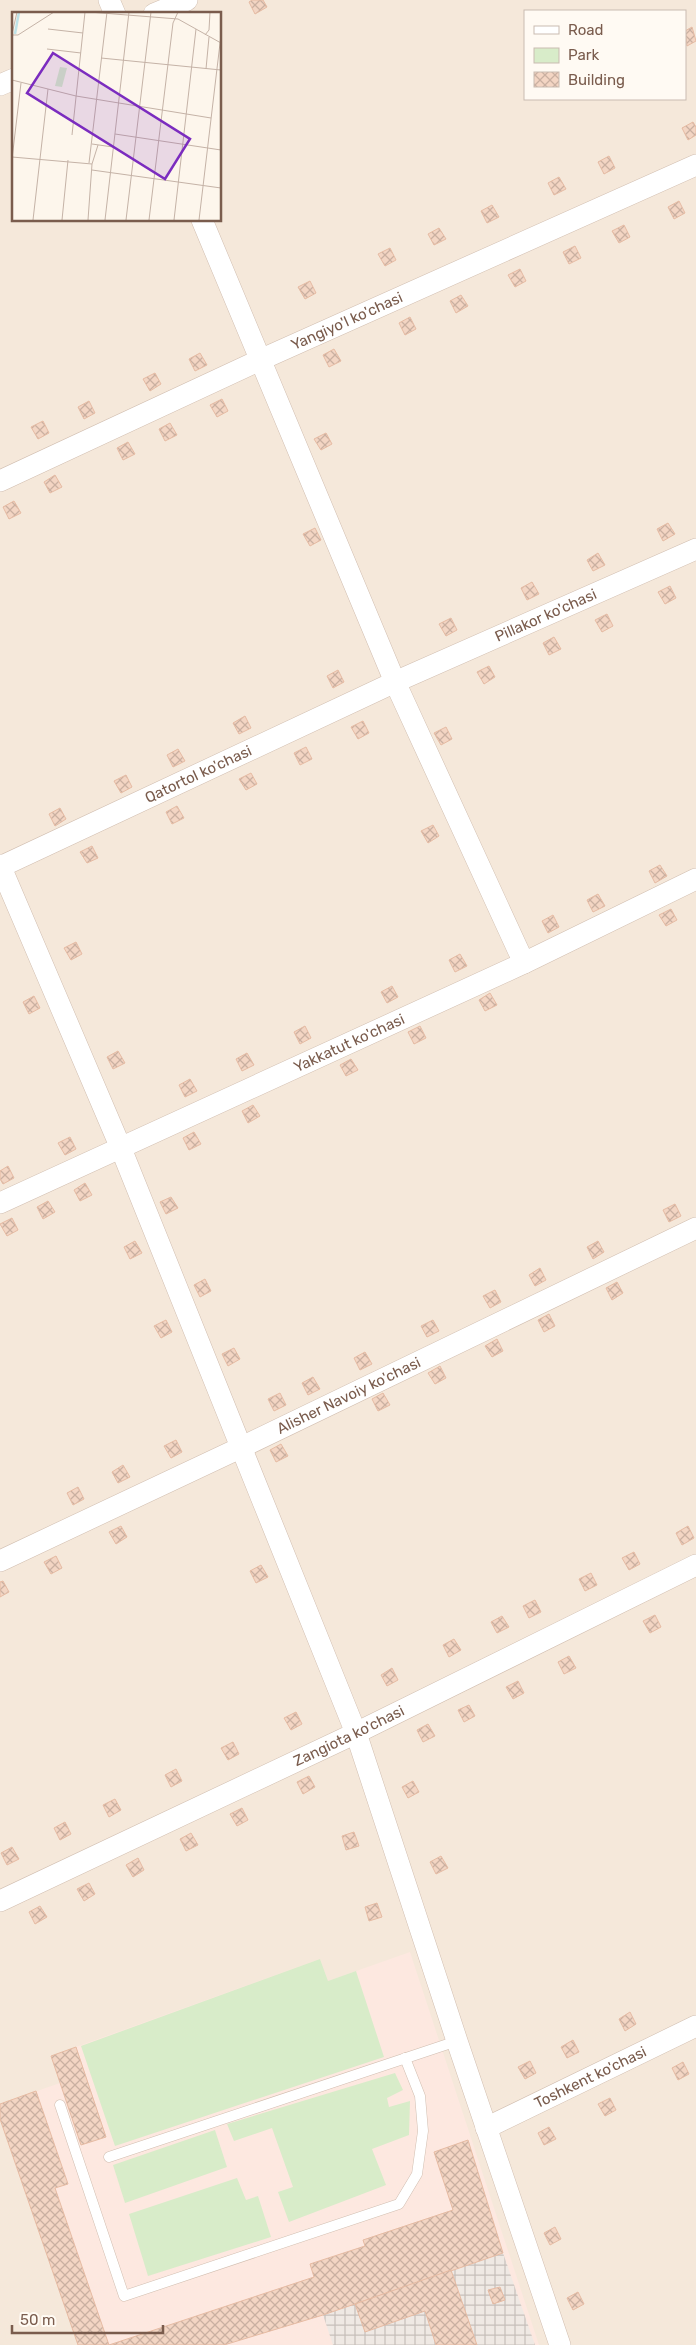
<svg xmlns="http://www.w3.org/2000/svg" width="696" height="2345" font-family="Rubik,sans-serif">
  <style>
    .residential { fill: #f5e8da; fill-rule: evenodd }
    .commercial { fill: #fde8e0 }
    .industrial { fill: url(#industrial-grid) }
    .green { fill: #d8ecc9 }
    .building { fill: url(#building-cross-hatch); stroke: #e6bba3 }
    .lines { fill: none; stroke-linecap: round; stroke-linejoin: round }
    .lane-casing { stroke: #d1beb0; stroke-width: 11 }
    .street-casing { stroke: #d1beb0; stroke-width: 22 }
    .lane { stroke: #fff; stroke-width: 10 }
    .street { stroke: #fff; stroke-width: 21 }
    .labels { text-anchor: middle; stroke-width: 4; stroke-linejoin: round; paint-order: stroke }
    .street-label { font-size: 15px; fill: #7a5c4d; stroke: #fffaf3 }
    .inset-river { fill: none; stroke: #bfe3e8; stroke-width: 2.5 }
    .inset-road { fill: none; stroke: #c5b3a7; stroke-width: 1 }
    .view { fill: #7b2cbf; fill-opacity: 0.15; stroke: #7b2cbf; stroke-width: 2.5 }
    .inset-edge { fill: none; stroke: #7a5c4d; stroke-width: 2.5 }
  </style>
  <defs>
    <pattern id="industrial-grid" width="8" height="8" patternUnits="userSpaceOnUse" patternTransform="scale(1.25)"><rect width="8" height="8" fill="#efe9e4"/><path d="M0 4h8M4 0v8" fill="none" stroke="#c7c0bb"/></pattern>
    <pattern id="building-cross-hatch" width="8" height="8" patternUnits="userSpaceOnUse" patternTransform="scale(1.25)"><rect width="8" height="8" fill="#f3d5c3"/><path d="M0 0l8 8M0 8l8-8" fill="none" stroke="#cab0a1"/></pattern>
  </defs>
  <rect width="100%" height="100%" fill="#fdf6ec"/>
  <!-- residential -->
  <path class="residential" d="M0,0H696V2345H0ZM525,11H685V99H525ZM14,14H220V220H14Z"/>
  <!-- commercial -->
  <polygon class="commercial" points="410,1952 539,2345 78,2345 0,2119 0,2104 60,2083 51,2056 320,1959 328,1981"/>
  <!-- industrial -->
  <polygon class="industrial" points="503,2253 535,2345 333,2345 323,2315"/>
  <!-- green -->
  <g class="green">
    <polygon points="320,1959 328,1981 356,1971 384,2057 115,2146 81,2046"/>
    <polygon points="395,2073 403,2090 387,2098 389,2107 410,2101 409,2135 372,2149 386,2185 289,2222 278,2192 293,2187 272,2128 234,2141 227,2124"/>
    <polygon points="215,2130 227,2167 125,2203 113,2165"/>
    <polygon points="237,2178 246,2200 258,2196 271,2237 148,2276 129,2214"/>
  </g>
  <!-- building -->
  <g class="building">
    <polygon points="252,0 263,0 267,7 255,14 249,2"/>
    <polygon points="692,27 696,41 687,46 685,31"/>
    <polygon points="693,122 696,127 696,135 688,140 682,128"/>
    <polygon points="609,156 615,168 604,174 598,162"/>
    <polygon points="559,177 566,189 554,195 548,183"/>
    <polygon points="679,201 685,213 674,219 668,207"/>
    <polygon points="492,205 499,217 487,223 481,211"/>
    <polygon points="624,225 630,237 619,243 612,231"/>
    <polygon points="439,228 446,239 434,245 428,234"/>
    <polygon points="575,246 581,258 569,264 563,252"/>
    <polygon points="390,248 396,260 385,266 378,254"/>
    <polygon points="520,269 526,281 515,287 508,275"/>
    <polygon points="310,281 316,293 305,299 298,287"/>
    <polygon points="461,295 468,306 456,313 450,301"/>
    <polygon points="410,317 416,329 405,335 399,323"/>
    <polygon points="334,349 341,361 329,367 323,355"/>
    <polygon points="200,353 207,365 195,371 189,359"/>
    <polygon points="155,373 161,384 150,391 143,379"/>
    <polygon points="222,399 228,411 217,417 210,405"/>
    <polygon points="89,401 95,413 84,419 78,407"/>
    <polygon points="43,421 49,433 38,439 31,427"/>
    <polygon points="170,423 177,435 165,441 159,429"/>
    <polygon points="326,433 332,444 321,450 314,439"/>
    <polygon points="128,442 135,454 123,460 117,448"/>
    <polygon points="55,475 62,487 50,493 44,482"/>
    <polygon points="14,501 21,513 9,519 3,507"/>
    <polygon points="668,523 675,534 663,541 657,529"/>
    <polygon points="315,528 321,540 310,546 303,534"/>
    <polygon points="598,553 605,565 593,571 587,560"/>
    <polygon points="532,582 539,594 527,600 521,588"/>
    <polygon points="670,586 676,598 665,604 658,592"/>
    <polygon points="607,614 613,626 602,632 595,620"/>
    <polygon points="451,618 457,630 446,636 439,624"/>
    <polygon points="554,637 561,649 549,655 543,643"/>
    <polygon points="489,666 495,677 484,684 477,672"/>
    <polygon points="338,670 344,682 333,688 327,676"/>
    <polygon points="245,716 251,728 239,734 233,723"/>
    <polygon points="363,721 369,733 358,739 351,727"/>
    <polygon points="446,727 452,739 441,745 434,733"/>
    <polygon points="306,747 312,759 300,765 294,753"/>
    <polygon points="178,749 185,761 173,767 167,755"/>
    <polygon points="251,773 257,784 246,790 239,779"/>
    <polygon points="126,775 132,787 121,793 114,781"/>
    <polygon points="177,806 184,818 172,824 166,812"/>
    <polygon points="60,808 66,819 55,826 49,814"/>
    <polygon points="433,825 439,836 428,843 421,831"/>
    <polygon points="92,846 98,858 87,863 80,852"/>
    <polygon points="660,865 667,876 655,883 649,871"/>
    <polygon points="598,894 605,906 593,912 587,900"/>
    <polygon points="671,909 677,920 666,926 659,915"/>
    <polygon points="553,915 559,927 548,933 542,921"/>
    <polygon points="76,942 82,954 71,960 64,948"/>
    <polygon points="460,954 467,966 455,972 449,960"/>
    <polygon points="392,986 398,997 387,1003 381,992"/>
    <polygon points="490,993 497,1005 485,1011 479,1000"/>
    <polygon points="34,996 40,1008 29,1014 23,1002"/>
    <polygon points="305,1026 311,1038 300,1044 294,1032"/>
    <polygon points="420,1026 426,1038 414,1044 408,1032"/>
    <polygon points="118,1051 125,1063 113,1069 107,1057"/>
    <polygon points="247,1053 254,1065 242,1071 236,1059"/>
    <polygon points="351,1059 358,1070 346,1076 340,1065"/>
    <polygon points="190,1079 197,1091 185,1097 179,1085"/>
    <polygon points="253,1105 260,1116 248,1123 242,1111"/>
    <polygon points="194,1132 201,1144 189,1150 183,1138"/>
    <polygon points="70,1137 76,1149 65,1155 58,1143"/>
    <polygon points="8,1166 14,1178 3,1184 0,1179 0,1171"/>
    <polygon points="85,1183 92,1195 80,1201 74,1190"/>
    <polygon points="171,1197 178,1208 166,1214 160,1202"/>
    <polygon points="48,1201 55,1212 43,1219 37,1207"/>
    <polygon points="675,1204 681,1216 669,1222 663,1210"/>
    <polygon points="12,1218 18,1230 7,1236 0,1224"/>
    <polygon points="135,1241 142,1253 130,1259 124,1247"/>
    <polygon points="598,1241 604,1252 593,1259 587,1247"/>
    <polygon points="540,1268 546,1280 535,1286 529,1275"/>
    <polygon points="205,1279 211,1291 200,1297 194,1285"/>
    <polygon points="617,1282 623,1293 612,1300 606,1288"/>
    <polygon points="495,1290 501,1302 490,1308 483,1296"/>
    <polygon points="549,1314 555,1326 544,1332 538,1320"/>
    <polygon points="166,1320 172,1332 161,1338 154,1326"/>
    <polygon points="433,1320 439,1331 427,1337 421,1326"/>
    <polygon points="497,1339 503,1351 492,1357 485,1346"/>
    <polygon points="234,1348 240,1359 228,1366 222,1354"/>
    <polygon points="365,1352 372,1364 360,1370 354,1358"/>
    <polygon points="440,1366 446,1378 435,1384 428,1373"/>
    <polygon points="313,1377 320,1389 308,1395 302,1383"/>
    <polygon points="280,1393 286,1405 274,1411 268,1399"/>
    <polygon points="383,1393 390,1405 378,1411 372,1399"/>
    <polygon points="176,1440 182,1452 171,1458 164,1446"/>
    <polygon points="281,1444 288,1456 276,1462 270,1450"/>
    <polygon points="123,1465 130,1477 118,1483 112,1472"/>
    <polygon points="78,1487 84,1499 73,1505 67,1493"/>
    <polygon points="121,1526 127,1537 116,1544 109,1532"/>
    <polygon points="688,1526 694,1538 682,1545 676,1533"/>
    <polygon points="634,1552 640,1564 629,1570 622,1558"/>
    <polygon points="56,1556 62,1568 51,1574 44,1562"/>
    <polygon points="261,1565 268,1577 256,1583 250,1571"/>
    <polygon points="591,1573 597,1585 585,1591 579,1579"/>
    <polygon points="3,1581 9,1592 0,1597 0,1582"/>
    <polygon points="535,1600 541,1612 529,1618 523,1606"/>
    <polygon points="655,1615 661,1627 650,1633 643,1621"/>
    <polygon points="502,1616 509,1627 497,1633 491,1622"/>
    <polygon points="454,1639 461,1650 449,1657 443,1645"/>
    <polygon points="569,1656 576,1668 564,1674 558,1662"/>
    <polygon points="392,1668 398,1680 387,1686 381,1675"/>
    <polygon points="518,1681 524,1693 513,1699 506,1687"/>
    <polygon points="469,1705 475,1716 464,1722 458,1710"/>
    <polygon points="296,1712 302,1724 291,1730 284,1718"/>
    <polygon points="428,1724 435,1736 423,1742 417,1730"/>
    <polygon points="233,1742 239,1754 228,1760 221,1748"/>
    <polygon points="176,1769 182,1781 171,1787 165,1775"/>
    <polygon points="309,1776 315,1787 303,1794 297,1782"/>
    <polygon points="413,1781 419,1792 408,1798 402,1787"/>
    <polygon points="115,1799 121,1810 109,1817 103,1805"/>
    <polygon points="242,1808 248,1820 237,1826 230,1814"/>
    <polygon points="65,1822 71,1834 60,1840 54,1828"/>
    <polygon points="354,1832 359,1846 346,1850 342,1836"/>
    <polygon points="191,1833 198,1845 186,1851 180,1839"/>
    <polygon points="12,1847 19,1859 7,1865 1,1853"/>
    <polygon points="441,1856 448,1868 436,1874 430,1862"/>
    <polygon points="138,1858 144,1870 133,1877 126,1865"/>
    <polygon points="89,1883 95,1894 84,1901 77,1889"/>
    <polygon points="377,1903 382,1917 369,1921 365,1907"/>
    <polygon points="40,1906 47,1917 35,1924 29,1912"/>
    <polygon points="630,2012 636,2024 625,2031 619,2019"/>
    <polygon points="573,2040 579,2052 567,2058 561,2047"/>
    <polygon points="76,2047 106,2137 81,2145 51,2056"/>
    <polygon points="530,2061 536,2073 525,2079 518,2067"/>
    <polygon points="683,2062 689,2074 678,2080 672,2068"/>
    <polygon points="36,2091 68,2184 55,2188 109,2345 78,2345 0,2119 0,2104"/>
    <polygon points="610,2098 616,2110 605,2116 598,2104"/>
    <polygon points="549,2127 556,2139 544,2145 538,2133"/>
    <polygon points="468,2140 503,2253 323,2315 224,2345 109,2345 314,2277 310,2264 365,2246 363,2240 453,2210 434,2152"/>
    <polygon points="555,2227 561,2239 550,2245 544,2233"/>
    <polygon points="451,2270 477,2345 436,2345 425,2311 365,2332 355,2304"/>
    <polygon points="500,2287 505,2300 493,2304 488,2290"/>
    <polygon points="578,2292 584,2304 573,2310 567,2298"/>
  </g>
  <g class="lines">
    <!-- lane casing -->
    <g class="lane-casing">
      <g id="lane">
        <polyline points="60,2105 124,2296 399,2204 417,2174 423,2131 420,2096 405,2058"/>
        <polyline points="109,2157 457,2041"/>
      </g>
    </g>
    <!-- street casing -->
    <g class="street-casing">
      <g id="street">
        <polyline points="109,0 115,14"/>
        <polyline points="154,14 187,0"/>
        <polyline points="0,85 14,79"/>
        <polyline points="202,220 395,682 524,963"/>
        <path id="s1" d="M0,481L260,360L696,165"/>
        <polyline points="0,865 120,1146 356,1733 457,2041 560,2345"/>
        <path id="s2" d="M0,867L395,682L696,549"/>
        <path id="s3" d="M0,1203L524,963L696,879"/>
        <path id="s4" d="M0,1561L242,1447L696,1228"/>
        <path id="s5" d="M0,1901L356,1733L696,1565"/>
        <path id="s6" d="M486,2128L696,2026"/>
      </g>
    </g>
    <!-- lane -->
    <use href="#lane" class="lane"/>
    <!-- street -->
    <use href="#street" class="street"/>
  </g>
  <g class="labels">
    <!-- street labels -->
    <g class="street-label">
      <text dy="5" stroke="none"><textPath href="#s1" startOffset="382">Yangiyo'l ko'chasi</textPath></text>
      <text dy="5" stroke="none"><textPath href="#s2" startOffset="601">Pillakor ko'chasi</textPath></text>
      <text dy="5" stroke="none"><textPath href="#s2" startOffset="219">Qatortol ko'chasi</textPath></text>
      <text dy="5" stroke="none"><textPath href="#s3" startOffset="384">Yakkatut ko'chasi</textPath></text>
      <text dy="5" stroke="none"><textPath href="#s4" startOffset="386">Alisher Navoiy ko'chasi</textPath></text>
      <text dy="5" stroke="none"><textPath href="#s5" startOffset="386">Zangiota ko'chasi</textPath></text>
      <text dy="5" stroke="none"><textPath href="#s6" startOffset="116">Toshkent ko'chasi</textPath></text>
    </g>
  </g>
  <!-- overview -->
  <g transform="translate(12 12)">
    <rect width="209" height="209" fill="#fdf6ec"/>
    <path d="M48,55L55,56L50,75L43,74Z" fill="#d8ecc9"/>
    <path class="inset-river" d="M3,22L7,0"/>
    <path class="inset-road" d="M77,0L166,7L209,31M36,17L71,21M0,22L5,0M0,23H6L42,0M193,23L197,18L198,0M35,37L69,41M89,46L209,58M194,57L197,25M0,68L64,84L199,106M103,122L209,138M60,123L73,0M80,132L101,135M0,145L80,152M0,147L9,71M77,151L95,0M80,152L86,133M80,158L209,176M21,208L36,77M50,208L56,148M76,208L80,152M93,208L117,0M114,208L139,0M137,208L161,11L166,0M162,208L184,17M187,208L209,23"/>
    <path class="view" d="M41,41L178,127L153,167L15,81Z"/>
    <rect width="209" height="209" class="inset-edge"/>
  </g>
  <!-- legend -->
  <rect x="524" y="10" width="162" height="90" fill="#fffaf3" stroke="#cabbb1"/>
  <rect x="534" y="26" width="25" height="8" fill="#ffffff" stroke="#cabbb1"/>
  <text x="568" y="35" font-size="15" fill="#7a5c4d">Road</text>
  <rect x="534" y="48" width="25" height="15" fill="#d8ecc9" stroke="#cabbb1"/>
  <text x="568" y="60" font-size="15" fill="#7a5c4d">Park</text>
  <rect x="534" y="72" width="25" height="15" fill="url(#building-cross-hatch)" stroke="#cabbb1"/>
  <text x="568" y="85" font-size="15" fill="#7a5c4d">Building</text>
  <!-- scale -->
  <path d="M12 2325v8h151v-8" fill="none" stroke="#7a5c4d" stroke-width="2.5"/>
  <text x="20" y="2325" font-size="15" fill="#7a5c4d" stroke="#fffaf3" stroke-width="4" paint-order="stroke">50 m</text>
</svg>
